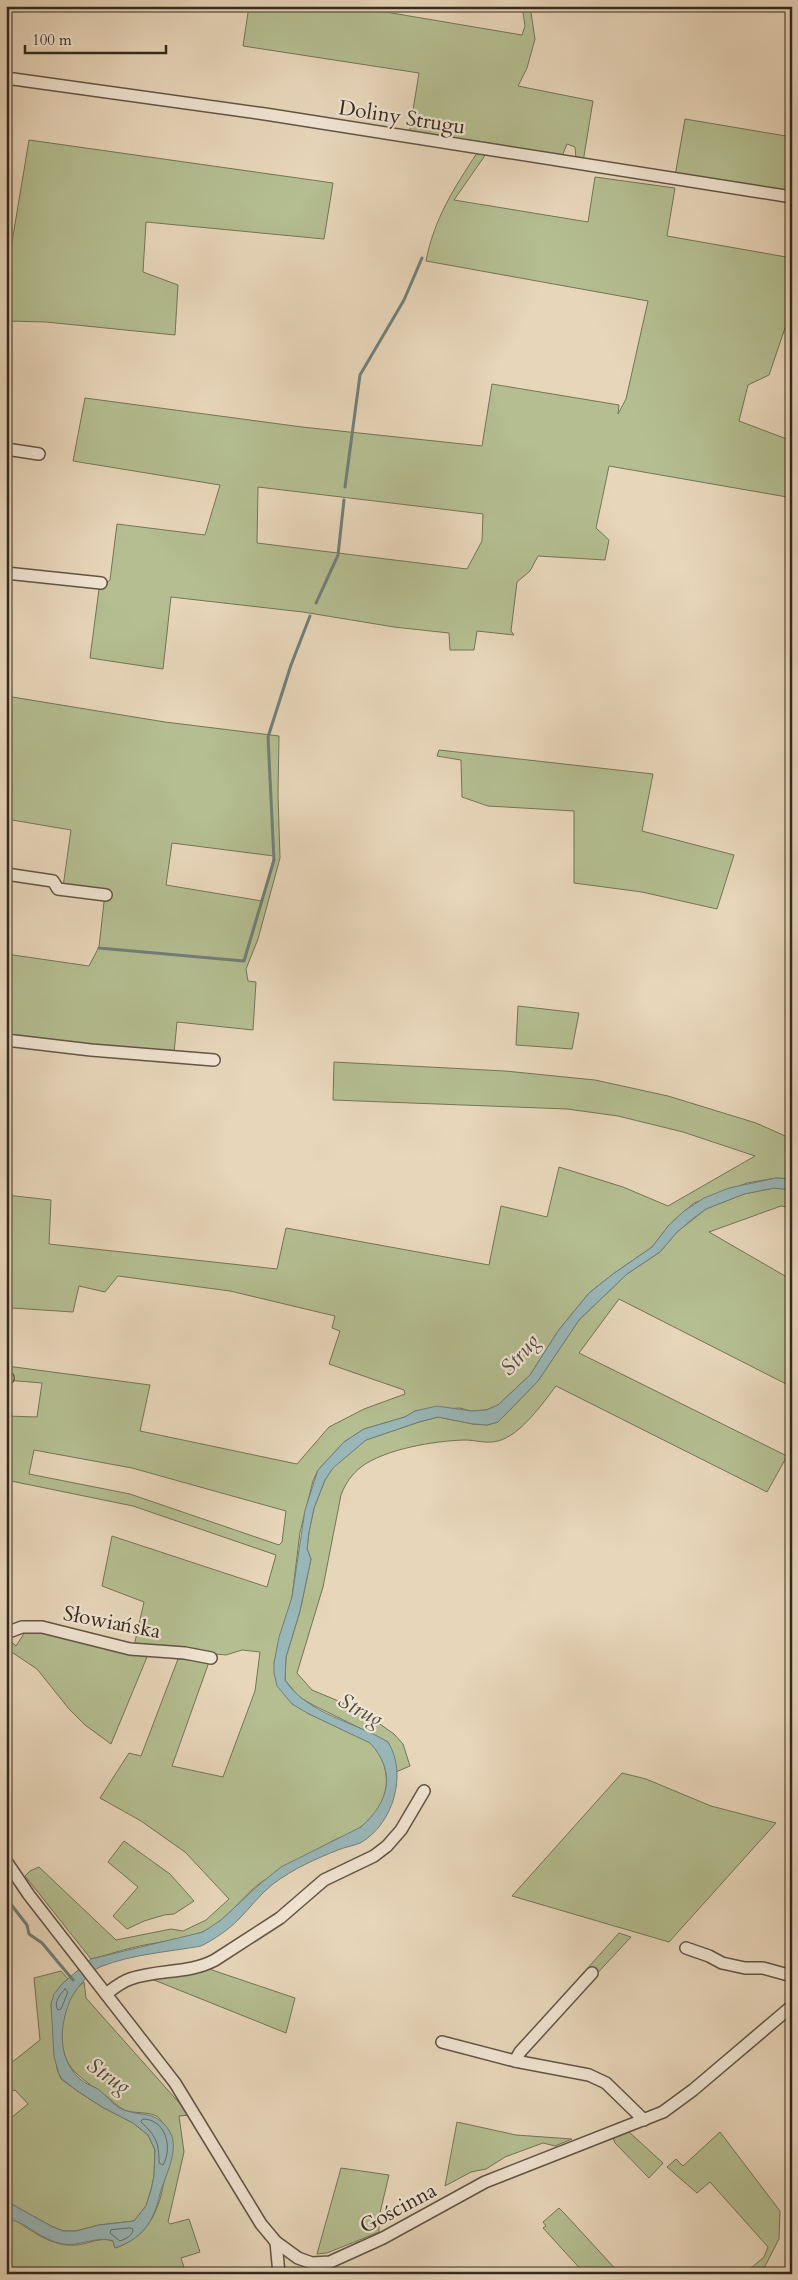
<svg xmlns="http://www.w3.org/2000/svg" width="798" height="2280" font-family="Cardo,serif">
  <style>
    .green { fill: #b4be91; stroke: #747458; fill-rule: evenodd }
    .water { fill: #99b7b8; stroke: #717f7a }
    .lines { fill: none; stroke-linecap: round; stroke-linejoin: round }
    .shore { stroke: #66706b; stroke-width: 1 }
    .stream { stroke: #717f7a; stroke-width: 3 }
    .minor-casing { stroke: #615545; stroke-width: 14 }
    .minor { stroke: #f0e4d2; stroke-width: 11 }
    .labels { text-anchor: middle; stroke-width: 4.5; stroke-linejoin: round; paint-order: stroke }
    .street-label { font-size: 21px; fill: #342a1e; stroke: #f0e4d2 }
    .water-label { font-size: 22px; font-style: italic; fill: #4d4d44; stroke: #f0e4d2 }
  </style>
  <rect width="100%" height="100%" fill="#e8d6ba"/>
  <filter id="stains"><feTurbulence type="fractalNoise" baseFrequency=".004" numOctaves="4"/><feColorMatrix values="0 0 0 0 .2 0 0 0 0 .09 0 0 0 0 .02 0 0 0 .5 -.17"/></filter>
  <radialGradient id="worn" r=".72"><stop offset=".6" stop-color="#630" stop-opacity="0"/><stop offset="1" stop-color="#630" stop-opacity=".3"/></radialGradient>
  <!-- green -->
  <g class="green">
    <polygon points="249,6 350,6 522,35 525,26 522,6 530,6 535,39 527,68 518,86 593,101 583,162 576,159 575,147 567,144 562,156 409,135 419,73 243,46"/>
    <polygon points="685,119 792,137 792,193 675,176"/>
    <polygon points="29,140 333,183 324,239 146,222 143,272 178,285 175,335 46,322 6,321 6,278"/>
    <path d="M477,153L486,154L454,200L588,222L595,177L675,188L667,236L792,258V328H785L769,375L748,385L739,421L792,441V464L787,497L609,466L596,528L609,540L605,560L538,556L530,571L517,582L511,631L514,635L477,631L474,650H450L449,633L394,627L303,612L171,597L163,669L90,658L99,589L110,580L117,524L205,535L220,485L73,461L85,398L302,427L482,446L492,384L619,405L618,414L626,399L648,301L426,261C434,219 454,188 477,153ZM258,487L483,514L482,541L467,569L257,543Z"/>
    <path d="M6,696L165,722L279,736L278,795L280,858L258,939L246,969L248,981L256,982L253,1030L177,1022L174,1053L6,1036V954L89,966L99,947L105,893L63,887L71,830L6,819ZM172,843L274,856L262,901L166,885Z"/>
    <polygon points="439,750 653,774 642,831 734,855 717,909 642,892 574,883 574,811 488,806 462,797 461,760 437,756"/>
    <polygon points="518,1006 579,1013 572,1049 516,1045"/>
    <path d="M334,1062L505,1071L595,1080L668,1096L756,1123L792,1139V1179L776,1178L747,1183L694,1203L669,1225L652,1247L613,1274L589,1293L558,1331L530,1375L498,1405L486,1410L471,1411L460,1408L415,1411L405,1417L364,1429L344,1442L318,1470L313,1481L300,1532L292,1597L274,1663L307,1713L371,1743C398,1774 388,1812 353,1832C345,1837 336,1838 329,1843C307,1856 284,1868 263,1881C242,1895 227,1922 202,1932C180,1941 154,1942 131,1948C118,1951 105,1956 91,1959L25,1876L30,1871L39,1867L116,1940L171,1929L183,1931L206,1920L229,1899L185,1852L141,1821L100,1798L129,1753L141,1756L178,1659L209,1662L172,1766L223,1777L255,1691L260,1652L242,1650L226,1655L134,1646L144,1602L102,1586L112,1536L267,1587L276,1555L133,1506L6,1480V1416L37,1417L42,1383L6,1380V1195L51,1200L49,1244L277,1269L286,1228L489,1265L501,1206L547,1217L559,1167L623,1187L668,1206L755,1156L683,1132L618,1116L567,1109L333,1100ZM118,1276L230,1291L335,1316L332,1328L340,1331L329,1364L404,1390L405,1394L364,1409L329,1427L297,1464L140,1431L150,1385L7,1366L12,1308L73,1312L79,1286L105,1292ZM34,1450L132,1468L286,1511L282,1542L279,1545L130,1494L29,1474Z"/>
    <path d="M774,1188L792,1190V1208L781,1206L709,1232L792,1280V1387L619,1299L579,1353L787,1456L767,1492L556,1386C542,1404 521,1435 498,1441C486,1444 476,1440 464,1440C434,1441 385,1449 361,1467C352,1474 345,1484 341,1495L323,1587L297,1673L312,1690L360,1710L394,1734L403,1744L410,1766L396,1772L394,1760L388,1742L313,1705L299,1697L285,1680L286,1657L300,1611L311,1559L307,1549L309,1532L314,1508L325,1480L333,1467L366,1440L419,1422L438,1417L473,1424L487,1425L498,1422L538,1381L579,1320L627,1274L660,1252L677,1232L706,1209L744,1194Z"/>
    <polygon points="40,1631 147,1657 111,1744 85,1725 69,1709 37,1669 7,1649 6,1637 16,1646 25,1632"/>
    <polygon points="622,1773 646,1779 711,1806 776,1823 669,1942 512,1896"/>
    <polygon points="124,1841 170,1874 194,1901 174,1914 164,1915 144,1921 127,1929 113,1916 138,1887 108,1862"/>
    <polygon points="619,1933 631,1937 526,2050 527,2061 508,2057"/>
    <polygon points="209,1969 295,1998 286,2033 149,1978"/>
    <polygon points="61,1971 68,1979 62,1984 51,2004 57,2069 61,2079 76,2090 102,2107 133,2123 148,2135 155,2150 154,2176 151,2190 146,2206 134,2221 99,2225 76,2231 63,2231 51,2226 6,2201 6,2122 28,2104 15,2090 6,2092 6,2067 40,2040 34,1978"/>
    <path d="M84,1982L86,1998L190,2115L179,2116L184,2152L168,2222L170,2224L189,2219L200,2252L181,2258L186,2274H6V2223H12L15,2220C32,2231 52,2247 75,2245C87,2245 100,2236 113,2241L115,2248C166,2231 164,2178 170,2132C166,2128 162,2121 158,2117C149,2111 134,2114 124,2110C117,2106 113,2101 106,2096C77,2075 59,2067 62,2026C63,2010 71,1992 84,1982Z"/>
    <polygon points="457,2122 516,2135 572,2139 555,2146 543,2143 505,2157 486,2169 471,2172 445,2186"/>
    <polygon points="629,2132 663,2163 649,2178 615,2143 613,2138"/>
    <polygon points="720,2132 780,2211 779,2239 761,2274 744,2274 764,2257 768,2247 710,2182 697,2193 667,2167 676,2159 683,2166"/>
    <polygon points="341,2168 389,2175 379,2217 379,2232 327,2253 317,2254"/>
    <polygon points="559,2208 565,2214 620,2274 585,2274 543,2228 546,2226 543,2222"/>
  </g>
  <!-- water -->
  <path class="water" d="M776,1178L792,1179V1190L774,1188L744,1194L706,1209L695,1217L677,1232L660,1252L627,1274L579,1320L538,1381L498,1422L487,1425L473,1424L438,1417L419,1422L366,1440L333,1468L325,1480L314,1508L309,1532L307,1549L311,1559L300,1611L286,1657L285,1680C307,1714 355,1722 388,1742C408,1774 393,1825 360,1843C353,1846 345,1847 338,1850C315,1859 293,1869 273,1884C260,1894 250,1908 239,1919C228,1930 215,1939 201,1946C168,1952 132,1954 100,1967C90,1971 73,1992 69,2003C59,2029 58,2060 81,2080C86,2084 92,2086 98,2089C105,2094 110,2102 118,2107C138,2119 155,2107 170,2132C180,2149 165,2176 160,2194C153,2223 143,2238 115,2248L113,2241C98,2235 79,2247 63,2244C40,2240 27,2222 6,2218V2201L51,2226L63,2231H76L99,2225L134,2221L146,2206L151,2190L154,2176L155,2150L148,2135L133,2123L102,2107L76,2090L62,2079L59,2074L54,2057L51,2004L54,1994L62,1984L91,1959L203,1932L221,1920L261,1883L281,1867L361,1827C389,1802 397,1772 370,1743L307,1713L292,1704L277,1686L274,1673V1663L279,1637L292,1597L305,1510L318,1470L344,1442L364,1429L405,1417L415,1411L437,1406L471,1411L486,1410L498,1405L530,1375L558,1331L589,1293L613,1274L652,1247L669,1225L684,1211L704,1198L729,1188Z"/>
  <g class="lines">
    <!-- shore -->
    <g class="shore">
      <path d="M65,1989L68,1992L61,2009L58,2010C53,2003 60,1994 65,1989Z"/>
      <path d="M143,2119C166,2119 173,2148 163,2165L159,2163C159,2142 156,2136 141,2122Z"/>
      <path d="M130,2228L133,2229C133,2235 126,2239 120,2241L110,2233L111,2230Z"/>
    </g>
    <!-- stream -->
    <g class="stream">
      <polyline points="345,487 360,375 404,300 422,258"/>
      <polyline points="316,603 338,555 344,500"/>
      <polyline points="99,948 244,961 274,860 268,737 291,665 310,616"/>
      <polyline points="6,1898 27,1925 29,1934 42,1943 73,1980"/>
    </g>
    <!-- minor casing -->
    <g class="minor-casing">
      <g id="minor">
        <polyline points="6,78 265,114 792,197"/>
        <polyline points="6,449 39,454"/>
        <polyline points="6,573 101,583"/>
        <polyline points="6,874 53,881 58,889 106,895"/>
        <polyline points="6,1040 91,1050 214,1060"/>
        <polyline points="6,1378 8,1378"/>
        <polyline points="6,1633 22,1627 42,1627 130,1649 185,1653 211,1658"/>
        <polyline points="6,1861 29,1895 175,2083 261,2224 276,2242 298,2258 312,2263 330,2262 383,2238 485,2182 663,2112 693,2090 792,2006"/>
        <polyline points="686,1948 709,1956 722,1963 745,1968 763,1968 792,1976"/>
        <path d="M106,1994C114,1988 121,1982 130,1979C158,1969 189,1974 215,1960L280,1918L324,1880L374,1856L387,1846L401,1830L424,1791"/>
        <polyline points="442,2042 515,2061 589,2075 606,2083 644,2120"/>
        <polyline points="515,2061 520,2052 592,1973"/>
        <polyline points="276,2242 279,2274"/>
      </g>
    </g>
    <!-- minor -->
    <use href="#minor" class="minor"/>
  </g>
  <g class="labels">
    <!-- street labels -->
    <g class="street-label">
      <text transform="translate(402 117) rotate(9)" y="7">Doliny Strugu</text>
      <text transform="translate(112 1622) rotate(11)" y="7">Słowiańska</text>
      <text transform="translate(398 2208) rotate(-28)" y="7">Gościnna</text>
    </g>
    <!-- water labels -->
    <g class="water-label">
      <text transform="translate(519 1354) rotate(-49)" y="8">Strug</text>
      <text transform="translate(361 1709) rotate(28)" y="8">Strug</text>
      <text transform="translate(109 2075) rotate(34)" y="8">Strug</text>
    </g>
  </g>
  <!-- margin -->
  <rect width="798" height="2280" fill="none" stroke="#e8d6ba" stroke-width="25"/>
  <rect x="8" y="8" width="783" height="2265" fill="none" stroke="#342a1e" stroke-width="2.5"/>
  <rect x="12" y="12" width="773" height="2255" fill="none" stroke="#342a1e"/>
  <!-- scale -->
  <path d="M25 45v8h141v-8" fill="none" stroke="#342a1e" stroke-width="2.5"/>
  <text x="32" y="45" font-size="15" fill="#342a1e" stroke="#f0e4d2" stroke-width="4" paint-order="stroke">100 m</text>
  <rect width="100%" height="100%" filter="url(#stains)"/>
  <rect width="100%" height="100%" fill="url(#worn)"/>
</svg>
